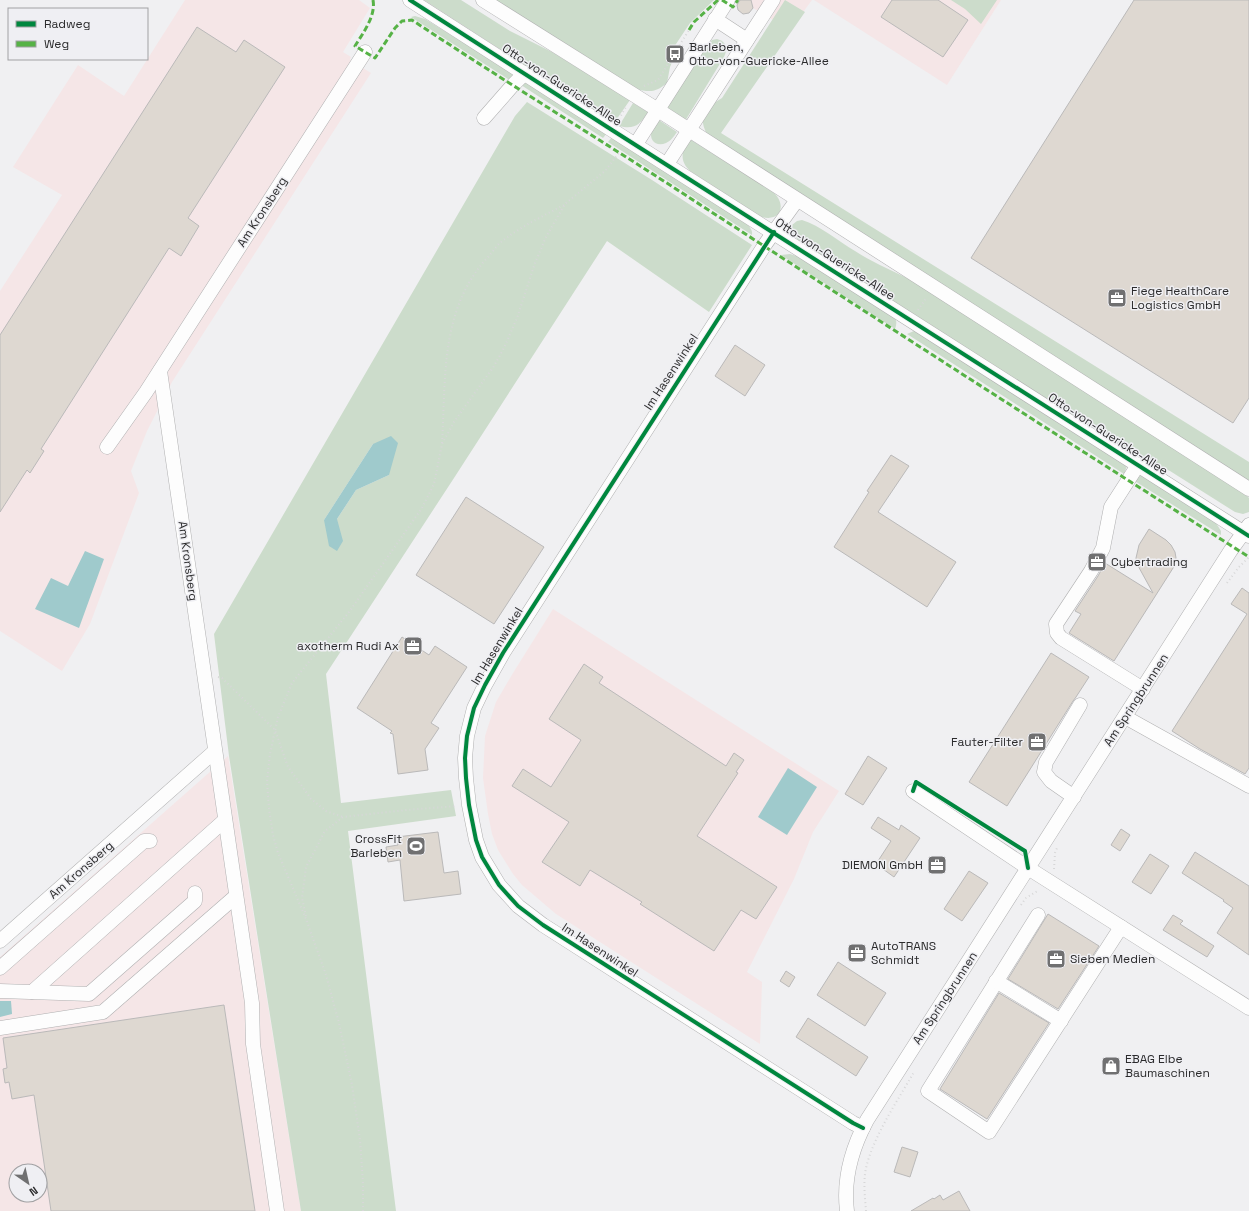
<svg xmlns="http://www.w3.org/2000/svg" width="1249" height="1211" font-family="'Space Grotesk',sans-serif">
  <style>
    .industrial { fill: #f5e6e7; fill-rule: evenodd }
    .green { fill: #ccdccb; fill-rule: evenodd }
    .water { fill: #9fcacc }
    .building { fill: #ded8d1; stroke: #bab9b9 }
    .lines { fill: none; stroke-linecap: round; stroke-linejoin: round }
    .minor-casing { stroke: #b0b0b1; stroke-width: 15 }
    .path { stroke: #d7d7d8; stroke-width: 2; stroke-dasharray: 1 3; stroke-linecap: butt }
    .minor { stroke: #fdfdfd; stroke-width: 14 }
    .quiet { stroke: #56b246; stroke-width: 3; stroke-dasharray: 6 3; stroke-linecap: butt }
    .cycleway-casing { stroke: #efeff3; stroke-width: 6 }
    .cycleway { stroke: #00873e; stroke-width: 4 }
    .labels { text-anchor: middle; stroke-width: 3; stroke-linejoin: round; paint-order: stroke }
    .poi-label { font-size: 12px; fill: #2b2b2c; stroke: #efeff3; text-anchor: start }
    .street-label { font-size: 12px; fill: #2b2b2c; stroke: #efeff3 }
  </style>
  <rect width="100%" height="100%" fill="#f0f0f2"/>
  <!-- industrial -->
  <g class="industrial">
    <polygon points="185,0 359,0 370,8 343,52 351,57 350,60 371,73 172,382 147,431 131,471 139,493 90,624 62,671 0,631 0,291 62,195 13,167 78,65 124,96"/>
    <polygon points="735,0 812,0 790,30 753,8 743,14 738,10 737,5 738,2"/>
    <polygon points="814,0 1001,0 947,85"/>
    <polygon points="553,609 839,791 813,832 794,879 747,972 762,982 760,1044 556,914 522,885 513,874 498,850 492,834 488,814 483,778 485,736 496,702 513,673"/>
    <path d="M228,756L301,1211H0V957ZM16,1171H40V1195H16Z"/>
  </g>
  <!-- green -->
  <g class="green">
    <polygon points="424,0 461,0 510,31 552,52 630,100 614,123"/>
    <path d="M494,0H714L690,23L668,56L673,60L670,67L667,83C655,93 650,92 635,89Z"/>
    <path d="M785,0L805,12L721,133L1249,462V482L707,134C697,116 706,107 722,98Z"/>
    <polygon points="951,0 997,0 981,24 965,9"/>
    <polygon points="415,16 425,19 516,75 511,81 411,17"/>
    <path d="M717,39C727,42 728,48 724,57L685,121L666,108L709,43L712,40Z"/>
    <polygon points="525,81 607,133 603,138 521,85"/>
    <path d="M527,102L652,180L752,245L709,312L607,241L454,478L326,674L341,803L451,790L456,816L348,831L396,1211H301L229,756L214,634L515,116ZM373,444L389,475L356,490L337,519L324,520Z"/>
    <path d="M633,103L648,112C640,125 634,130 619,126Z"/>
    <path d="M659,120L677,132C674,136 671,141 666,143C657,147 648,141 652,130C653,127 656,123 659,120Z"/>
    <path d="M612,137L743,221C748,225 753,229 752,235L608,142Z"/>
    <path d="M688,138L773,192C788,205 780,224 759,216L690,171C678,159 683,151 688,138Z"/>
    <path d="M802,220C820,225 839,242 855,251C873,263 894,271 913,281L1245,494L1249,498V512L1243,514L1235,512L1170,471L1135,456L798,240L792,231V225L797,221Z"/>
    <path d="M790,254L803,258L893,316C897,320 897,323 895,329L781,255Z"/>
    <polygon points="914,331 919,332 1127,466 1124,474 907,334"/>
    <polygon points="1142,475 1216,523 1221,531 1221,535 1133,480"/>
  </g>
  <!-- water -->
  <g class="water">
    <polygon points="391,436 398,443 389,475 356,490 337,519 343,541 337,551 329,546 324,520 373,444"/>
    <polygon points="85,551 104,559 79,628 35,609 51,578 68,586"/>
    <polygon points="788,768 817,787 787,835 758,817"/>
    <polygon points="0,1001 11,1001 12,1014 0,1017"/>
  </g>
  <!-- building -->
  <g class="building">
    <polygon points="740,0 751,0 753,8 749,13 743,14 738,10 737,5"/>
    <polygon points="892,0 938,0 968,20 943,57 881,17"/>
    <polygon points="1134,0 1249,0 1249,398 1233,423 971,258"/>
    <polygon points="197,27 236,52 244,40 285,67 188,218 199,226 181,256 169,248 41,449 44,451 30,473 27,470 0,512 0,335"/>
    <polygon points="735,345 765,365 745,396 715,376"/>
    <polygon points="891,455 909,466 878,512 956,562 927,607 834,547 869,492 867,491"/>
    <polygon points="466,497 544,547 494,624 416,575"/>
    <polygon points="1149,529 1166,540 1171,545 1175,552 1176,558 1175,565 1114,661 1069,633 1081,614 1075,611 1098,576 1105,563 1153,593 1137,564 1136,558 1139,545"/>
    <polygon points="1242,588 1249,593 1249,768 1245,774 1200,749 1172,731 1247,614 1231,604"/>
    <polygon points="402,637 429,655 435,646 467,667 431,723 439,728 425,749 428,770 398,774 393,734 390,733 392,731 357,708"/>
    <polygon points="1051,653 1089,677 1076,697 1073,701 1007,806 969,782"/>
    <polygon points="584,664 603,677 599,683 726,766 734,753 744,760 736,772 738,773 697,836 777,887 756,919 741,910 714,951 640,904 642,902 590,870 580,886 542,862 569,822 512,786 523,769 551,787 581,740 549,719"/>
    <polygon points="868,756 887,768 863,805 845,794"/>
    <polygon points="878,817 899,830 901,825 920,838 894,877 876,864 891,841 871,828"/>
    <polygon points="1121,829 1130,835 1120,851 1111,845"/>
    <polygon points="438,832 444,873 458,871 461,894 404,901 400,860 388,862 386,847 398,845 397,837"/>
    <polygon points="1195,852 1249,886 1249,955 1217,933 1233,908 1223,901 1224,900 1182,873"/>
    <polygon points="1150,854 1169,866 1151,894 1132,882"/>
    <polygon points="969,871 988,883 962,921 944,909"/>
    <polygon points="1048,914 1099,946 1058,1009 1008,979"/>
    <polygon points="1173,915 1183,921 1180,924 1214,946 1207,957 1163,930"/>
    <polygon points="838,962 886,993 865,1026 817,995"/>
    <polygon points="786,971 795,977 789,987 780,981"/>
    <polygon points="999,993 1049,1023 987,1119 940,1089"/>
    <polygon points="224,1005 255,1211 51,1211 34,1095 12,1099 9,1082 5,1083 3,1069 7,1068 3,1038"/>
    <polygon points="808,1018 868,1057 856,1076 796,1037"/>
    <polygon points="902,1147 918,1152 910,1177 894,1172"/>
    <polygon points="959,1191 970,1211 911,1211 933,1198 934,1199 940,1195 943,1200"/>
  </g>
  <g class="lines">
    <!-- minor casing -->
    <g class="minor-casing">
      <g id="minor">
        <polyline points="410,0 612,130 1249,536"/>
        <polyline points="483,0 658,110 1249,489"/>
        <polyline points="715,19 747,40"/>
        <polyline points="484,118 512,86 525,73"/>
        <polyline points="636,144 728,0"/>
        <polyline points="667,164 773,0"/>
        <polyline points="797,200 766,243 503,653 485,685 474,708 467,736 465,758 466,778 469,805 476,840 482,857 499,885 518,906 543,925 853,1123 863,1128"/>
        <polyline points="160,371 252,1003 253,1044 277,1211"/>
        <polyline points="107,447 146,392 365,52"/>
        <polyline points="1138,465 1111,507 1103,548 1091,571 1056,624 1057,633 1061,638 1143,689"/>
        <polyline points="1125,717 1249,786"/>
        <polyline points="913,791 1028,868 1249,1008"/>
        <polyline points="1074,797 1051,781 1044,772 1046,762 1080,705"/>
        <polyline points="1038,915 928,1091 989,1132 1121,927"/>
        <polyline points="0,941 215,751"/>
        <polyline points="0,968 144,841 150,841"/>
        <polyline points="996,981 1061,1021"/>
        <polyline points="0,991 89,994 195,901 195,893"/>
        <polyline points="32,992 225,820"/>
        <polyline points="0,1028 103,1012 236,896"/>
        <path d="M847,1211C843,1179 852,1148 867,1120L1231,550L1249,525"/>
      </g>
    </g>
    <!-- path -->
    <g class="path">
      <polyline points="644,86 658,80 689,30"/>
      <polyline points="619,119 627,105"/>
      <polyline points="918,310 927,297"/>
      <path d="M442,443C446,377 440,310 487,258C492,253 496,246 501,242C520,227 543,216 564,205"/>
      <polyline points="1227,583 1239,567 1249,557"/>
      <polyline points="218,677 222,678 275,730 288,767 311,799 326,811 343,817"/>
      <polyline points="1054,869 1055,853 1057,848"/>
      <polyline points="1021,905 1026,898 1039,890"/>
      <polyline points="306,916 302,898 306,867 325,831 343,817 406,810 457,806"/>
      <polyline points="363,1211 363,1183 360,1140 352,1085 339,1023 326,975 306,919 278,853 273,835 269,809 267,781 270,754 278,717 292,683 349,612 422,508 434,484 442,444 454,422 494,366 504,348 517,318 535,263 546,237 565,204 605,171 619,153"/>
      <path d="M866,1211C865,1197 863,1182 866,1168C873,1137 898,1100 914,1072"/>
    </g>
    <!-- minor -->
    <use href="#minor" class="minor"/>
    <!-- quiet -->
    <g class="quiet">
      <path d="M373,0C376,16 363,33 355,46L375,58L395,28L402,21L412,20C498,77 586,131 673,187C864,311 1056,435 1249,557"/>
      <polyline points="722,0 733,7 738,0"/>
      <polyline points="689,30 694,22 718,0"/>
    </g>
    <!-- cycleway casing -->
    <g class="cycleway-casing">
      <g id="cycleway">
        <polyline points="410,0 612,130 1249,536"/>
        <polyline points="774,232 503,653 485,685 474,708 467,736 465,758 466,778 469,805 476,840 482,857 499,885 518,906 543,925 853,1123 863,1128"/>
        <polyline points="913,791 916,782 1025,851 1028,868"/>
      </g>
    </g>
    <!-- cycleway -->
    <use href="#cycleway" class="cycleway"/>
  </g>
  <!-- icons -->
  <defs>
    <g id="bus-square" transform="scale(1)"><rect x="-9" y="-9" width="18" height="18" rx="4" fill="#707071" stroke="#efeff3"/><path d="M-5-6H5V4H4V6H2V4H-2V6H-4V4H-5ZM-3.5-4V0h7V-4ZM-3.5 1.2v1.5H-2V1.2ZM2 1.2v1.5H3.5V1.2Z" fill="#fff"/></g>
    <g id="office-square" transform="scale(1)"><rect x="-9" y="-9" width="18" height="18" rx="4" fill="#707071" stroke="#efeff3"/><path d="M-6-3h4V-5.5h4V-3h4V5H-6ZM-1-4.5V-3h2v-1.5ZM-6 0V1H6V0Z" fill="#fff"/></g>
    <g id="stadium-square" transform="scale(1)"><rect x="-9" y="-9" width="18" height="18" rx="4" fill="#707071" stroke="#efeff3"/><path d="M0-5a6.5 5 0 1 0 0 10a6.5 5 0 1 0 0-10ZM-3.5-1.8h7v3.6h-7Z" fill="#fff"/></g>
    <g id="shop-square" transform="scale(1)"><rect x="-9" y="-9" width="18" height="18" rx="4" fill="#707071" stroke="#efeff3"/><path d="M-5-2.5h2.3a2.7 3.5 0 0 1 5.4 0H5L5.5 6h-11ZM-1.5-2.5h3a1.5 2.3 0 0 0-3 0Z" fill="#fff"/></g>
  </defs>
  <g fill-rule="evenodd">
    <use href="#bus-square" x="675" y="54"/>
    <use href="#office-square" x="1117" y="298"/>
    <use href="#office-square" x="1097" y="562"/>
    <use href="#office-square" x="413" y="646"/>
    <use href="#office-square" x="1037" y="742"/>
    <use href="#stadium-square" x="416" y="846"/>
    <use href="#office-square" x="937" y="865"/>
    <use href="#office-square" x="857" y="953"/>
    <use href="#office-square" x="1056" y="959"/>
    <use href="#shop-square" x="1111" y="1066"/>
  </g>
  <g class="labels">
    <!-- poi labels -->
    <g class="poi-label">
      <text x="689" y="51">Barleben,<tspan x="689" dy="14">Otto-von-Guericke-Allee</tspan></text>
      <text x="1131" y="295">Fiege HealthCare<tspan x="1131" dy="14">Logistics GmbH</tspan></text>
      <text x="1111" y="566">Cybertrading</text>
      <text x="399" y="650" text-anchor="end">axotherm Rudi Ax</text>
      <text x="1023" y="746" text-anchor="end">Fauter-Filter</text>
      <text x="402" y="843" text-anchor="end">CrossFit<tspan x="402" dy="14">Barleben</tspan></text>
      <text x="923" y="869" text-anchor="end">DIEMON GmbH</text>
      <text x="871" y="950">AutoTRANS<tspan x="871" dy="14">Schmidt</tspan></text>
      <text x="1070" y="963">Sieben Medien</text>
      <text x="1125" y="1063">EBAG Elbe<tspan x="1125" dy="14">Baumaschinen</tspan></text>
    </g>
    <!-- street labels -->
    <g class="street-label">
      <text transform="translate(562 85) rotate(33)" y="4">Otto-von-Guericke-Allee</text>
      <text transform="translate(262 212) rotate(-57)" y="4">Am Kronsberg</text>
      <text transform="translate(835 259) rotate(33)" y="4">Otto-von-Guericke-Allee</text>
      <text transform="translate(671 372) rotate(-57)" y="4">Im Hasenwinkel</text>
      <text transform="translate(1108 434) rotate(33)" y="4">Otto-von-Guericke-Allee</text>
      <text transform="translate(188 561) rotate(82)" y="4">Am Kronsberg</text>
      <text transform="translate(497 646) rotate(-59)" y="4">Im Hasenwinkel</text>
      <text transform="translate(1136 700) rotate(-57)" y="4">Am Springbrunnen</text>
      <text transform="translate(81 870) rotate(-41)" y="4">Am Kronsberg</text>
      <text transform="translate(600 950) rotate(33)" y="4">Im Hasenwinkel</text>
      <text transform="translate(945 998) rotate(-57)" y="4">Am Springbrunnen</text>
    </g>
  </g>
  <!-- legend -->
  <rect x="8" y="8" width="140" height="52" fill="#efeff3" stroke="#a1a1a3"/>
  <rect x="16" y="21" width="20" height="6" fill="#00873e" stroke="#a1a1a3"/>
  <text x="44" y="28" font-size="12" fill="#2b2b2c">Radweg</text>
  <rect x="16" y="41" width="20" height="6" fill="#56b246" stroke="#a1a1a3"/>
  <text x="44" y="48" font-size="12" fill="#2b2b2c">Weg</text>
  <!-- north arrow -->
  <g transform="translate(28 1183) rotate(146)"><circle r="19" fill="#efeff3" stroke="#a1a1a3"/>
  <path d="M0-3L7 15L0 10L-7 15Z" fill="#707071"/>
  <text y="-6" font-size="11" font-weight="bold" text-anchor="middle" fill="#2b2b2c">N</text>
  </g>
</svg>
